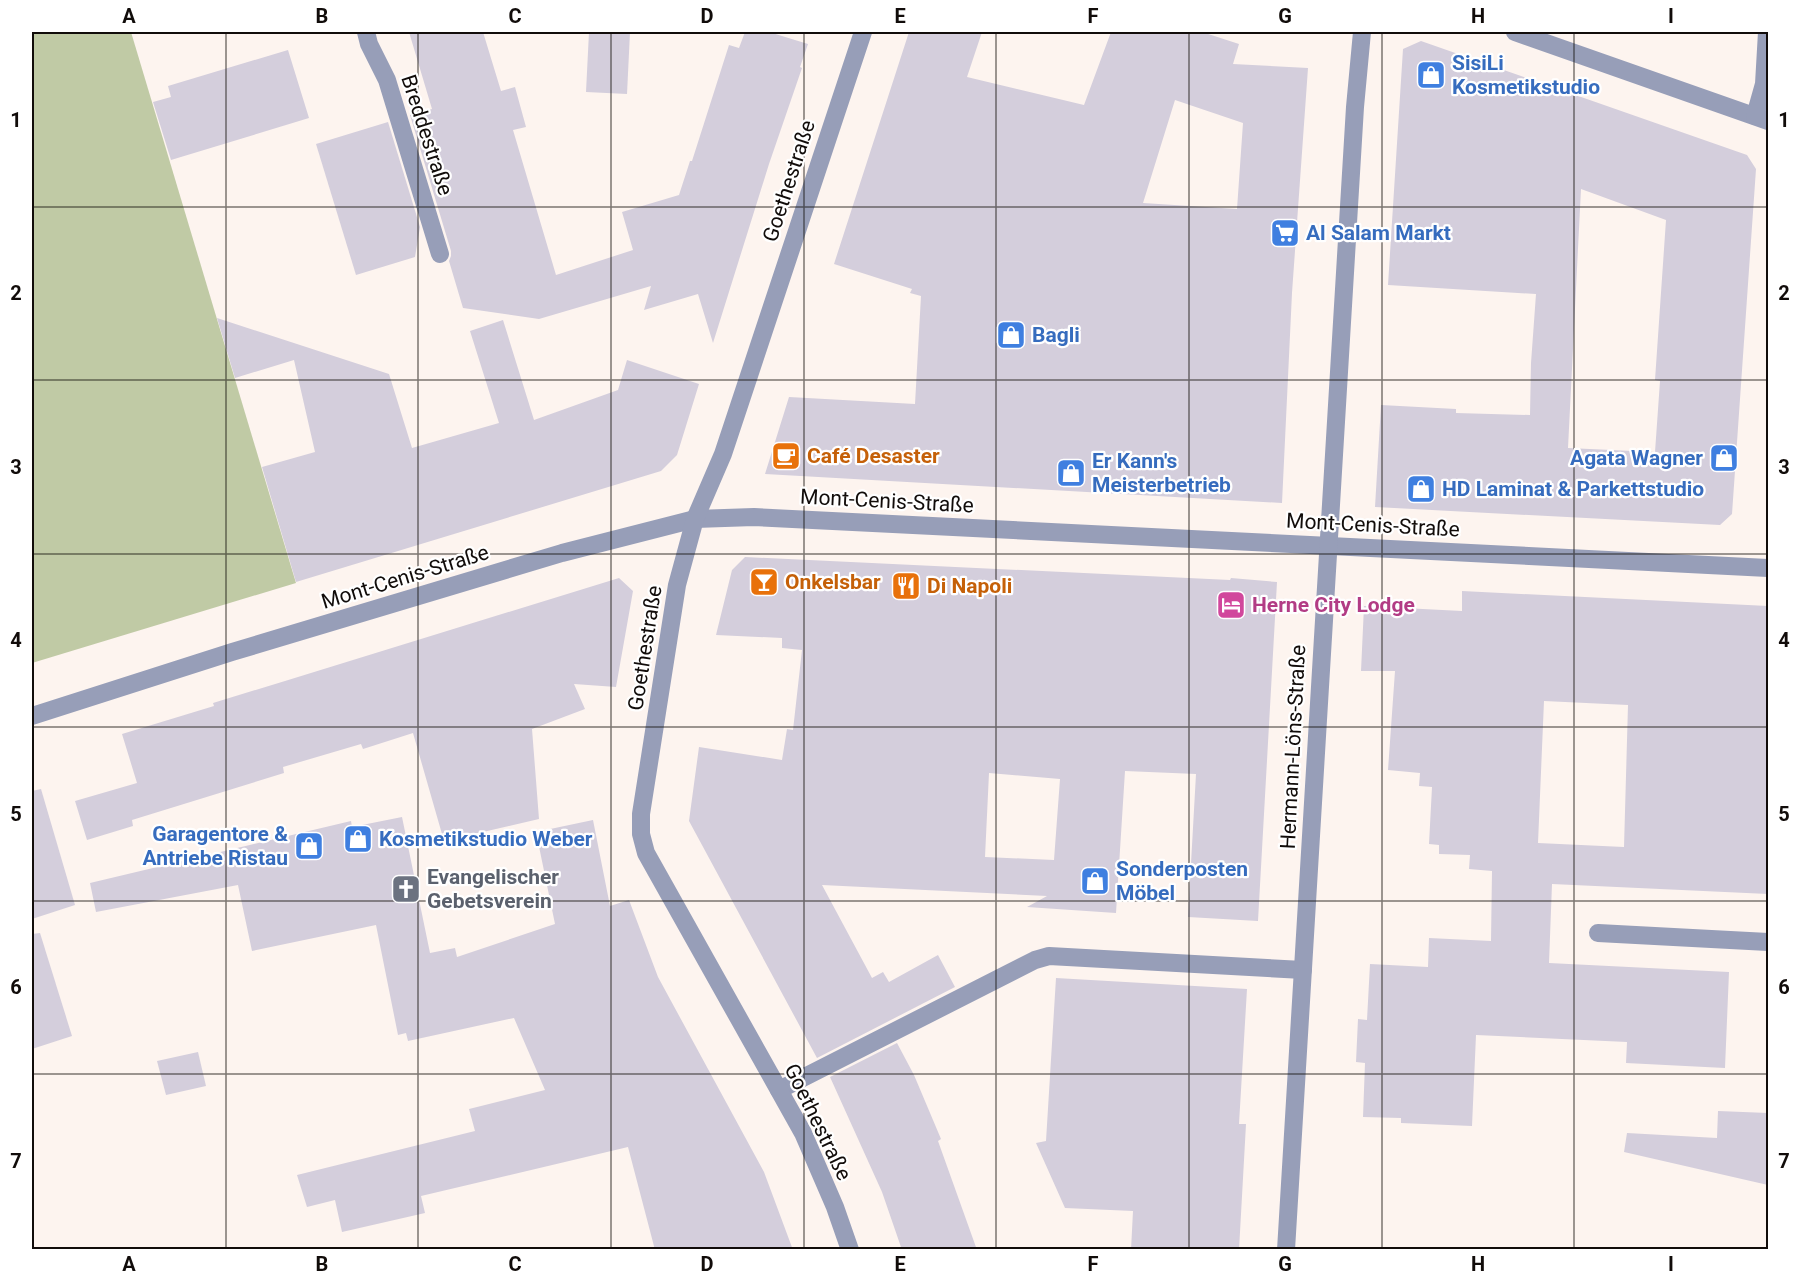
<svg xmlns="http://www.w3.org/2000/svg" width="1800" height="1281" font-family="Roboto,sans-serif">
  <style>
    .green { fill: #c0caa5 }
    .building { fill: #d4cedc; fill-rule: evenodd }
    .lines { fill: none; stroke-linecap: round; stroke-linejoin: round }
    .minor { stroke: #979eb8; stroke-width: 18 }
    .grid { fill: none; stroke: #110c0a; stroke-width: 1.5; stroke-opacity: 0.55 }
    .labels { text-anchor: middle; stroke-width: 4.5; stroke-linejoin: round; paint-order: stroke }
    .shop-label { font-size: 21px; font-weight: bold; fill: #366cbe; stroke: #fff; text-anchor: start }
    .street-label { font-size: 21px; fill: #110c0a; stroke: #fff }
    .food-label { font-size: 21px; font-weight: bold; fill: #c56008; stroke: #fff; text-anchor: start }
    .hotel-label { font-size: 21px; font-weight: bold; fill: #b23c85; stroke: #fff; text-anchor: start }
    .worship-label { font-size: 21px; font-weight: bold; fill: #5b616d; stroke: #fff; text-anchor: start }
    .neatline { fill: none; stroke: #110c0a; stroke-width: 2 }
    .grid-label { font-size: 20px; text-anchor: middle; font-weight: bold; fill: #110c0a }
  </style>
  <rect width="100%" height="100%" fill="#fdf4ef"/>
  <!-- green -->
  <polygon class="green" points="32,32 131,32 296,583 32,663"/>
  <!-- building -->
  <g class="building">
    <polygon points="409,32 483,32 501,91 515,87 526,127 513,130 556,275 633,250 622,212 679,195 690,161 692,161 729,45 739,48 745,32 769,32 808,44 800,67 802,68 769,164 713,343 698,294 644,310 651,286 539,319 463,308 449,261 451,256 451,251 410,115 432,109"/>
    <polygon points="589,32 630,32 627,94 586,92"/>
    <path d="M909,32H982L967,77L1084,105L1111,32H1202L1239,44L1233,64L1308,68L1292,293L1282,503L765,474L789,397L915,404L921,296L910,293L912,289L834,264ZM1175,100L1243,123L1237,209L1143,203Z"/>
    <path d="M1421,41L1747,155L1756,169L1732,514L1720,525L1375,507L1381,405L1456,409V413L1530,415L1531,363L1536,294L1388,285L1403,49ZM1581,189L1666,220L1655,380L1660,381L1655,452L1568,448Z"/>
    <polygon points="288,50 309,118 171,160 153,102 171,97 168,86"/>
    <polygon points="388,122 420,227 415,257 356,275 316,144"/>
    <polygon points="217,318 389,374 412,448 499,423 470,331 503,320 534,420 618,390 627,360 699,384 677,455 661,471 296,582 262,467 315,452 294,360 235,378"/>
    <path d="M745,557L1230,580L1231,578L1277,582L1258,921L1188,917L1196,774L1125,771L1116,913L1027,907L1047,896L822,885L872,978L883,972L889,982L938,955L955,987L817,1058L689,821L699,747L782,760L787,729L793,730L802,650L782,648V638L716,635L732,570ZM989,773L1060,779L1054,860L985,857Z"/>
    <polygon points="619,578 633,591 616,687 574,684 585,709 532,729 539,819 444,841 413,733 363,749 361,744 283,767 284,773 132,820 133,826 87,840 75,801 137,783 122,734 214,706 213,703 285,681"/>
    <path d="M1462,591L1768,606V666L1766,721H1768V894L1552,884L1549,963L1729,972L1725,1068L1626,1063L1627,1042L1476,1035L1472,1126L1401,1123V1118L1363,1117L1365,1063L1356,1062L1358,1019L1367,1020L1370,964L1428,967L1429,938L1491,941L1492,871L1469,869L1470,855L1439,854V845L1429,844L1432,787L1419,786L1420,773L1388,770L1395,671H1361L1364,606L1462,611ZM1544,701L1628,705L1624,847L1538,843Z"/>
    <polygon points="41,789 75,905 32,919 32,791"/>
    <polygon points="402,817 430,953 455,948 457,957 555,924 536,832 593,820 610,906 629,900 658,977 764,1172 793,1250 655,1250 628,1147 421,1196 425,1213 342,1232 335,1200 307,1207 297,1175 475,1131 469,1109 545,1090 514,1018 408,1041 406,1033 398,1035 376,925 252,951 238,885 96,912 90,883 351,821 352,827"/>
    <polygon points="40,933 72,1036 32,1049 32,934"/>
    <polygon points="1056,978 1247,989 1239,1124 1246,1124 1239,1250 1131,1250 1133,1211 1065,1208 1036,1143 1046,1141"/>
    <polygon points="897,1043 914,1075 941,1139 938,1141 977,1250 902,1250 882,1192 830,1077"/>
    <polygon points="198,1052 206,1086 166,1095 157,1061"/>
    <polygon points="1718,1111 1768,1113 1768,1185 1624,1152 1627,1133 1717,1138"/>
  </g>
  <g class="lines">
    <!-- minor -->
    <g class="minor">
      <polyline points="366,32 369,44 387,80 440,254"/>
      <polyline points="1515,32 1768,121"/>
      <polyline points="1755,116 1764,84 1767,32"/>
      <polyline points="32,716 232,652 562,553 695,519 754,517 1768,568"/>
      <polyline points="1598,933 1768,942"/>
      <polyline points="779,1090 1035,960 1049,956 1303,970"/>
      <polyline points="850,1250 835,1207 803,1133 646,853 641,834 641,814 677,585 695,519 723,454 863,32"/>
      <polyline points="1286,1250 1355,107 1362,32"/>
    </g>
  </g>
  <!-- grid -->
  <path class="grid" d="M226,32V1250M418,32V1250M611,32V1250M804,32V1250M996,32V1250M1189,32V1250M1382,32V1250M1574,32V1250M32,207H1768M32,380H1768M32,554H1768M32,727H1768M32,901H1768M32,1074H1768"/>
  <!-- icons -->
  <defs>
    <g id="shop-square" transform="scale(1.5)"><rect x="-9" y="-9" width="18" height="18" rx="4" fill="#3f7fe0" stroke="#fff"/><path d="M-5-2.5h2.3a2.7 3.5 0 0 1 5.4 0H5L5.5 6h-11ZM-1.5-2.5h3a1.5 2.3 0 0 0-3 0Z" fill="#fff"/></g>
    <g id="supermarket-square" transform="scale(1.5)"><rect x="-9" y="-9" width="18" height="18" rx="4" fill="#3f7fe0" stroke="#fff"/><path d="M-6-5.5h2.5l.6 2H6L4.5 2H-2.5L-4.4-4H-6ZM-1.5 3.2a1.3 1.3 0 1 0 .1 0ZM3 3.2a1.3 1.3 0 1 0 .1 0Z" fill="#fff"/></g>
    <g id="cafe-square" transform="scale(1.5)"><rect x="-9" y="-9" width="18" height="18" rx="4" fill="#e8710a" stroke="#fff"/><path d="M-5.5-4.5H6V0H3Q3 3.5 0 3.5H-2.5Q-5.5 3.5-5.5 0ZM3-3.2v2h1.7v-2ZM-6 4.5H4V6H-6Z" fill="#fff"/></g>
    <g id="bar-square" transform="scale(1.5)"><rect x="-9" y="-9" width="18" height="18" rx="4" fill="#e8710a" stroke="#fff"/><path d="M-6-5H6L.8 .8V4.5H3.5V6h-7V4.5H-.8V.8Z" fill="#fff"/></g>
    <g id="restaurant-square" transform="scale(1.5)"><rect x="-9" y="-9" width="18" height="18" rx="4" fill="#e8710a" stroke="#fff"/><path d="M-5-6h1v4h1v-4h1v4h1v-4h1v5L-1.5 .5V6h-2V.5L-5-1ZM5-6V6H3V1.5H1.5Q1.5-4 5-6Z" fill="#fff"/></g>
    <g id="hotel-square" transform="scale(1.5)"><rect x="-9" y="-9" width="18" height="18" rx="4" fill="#d1479c" stroke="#fff"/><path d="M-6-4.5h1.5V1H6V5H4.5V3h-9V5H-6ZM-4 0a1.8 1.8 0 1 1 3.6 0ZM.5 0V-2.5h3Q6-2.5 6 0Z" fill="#fff"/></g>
    <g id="church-square" transform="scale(1.5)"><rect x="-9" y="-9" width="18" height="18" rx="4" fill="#6b7280" stroke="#fff"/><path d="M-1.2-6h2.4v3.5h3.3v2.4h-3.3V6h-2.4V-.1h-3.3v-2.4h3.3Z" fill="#fff"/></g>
  </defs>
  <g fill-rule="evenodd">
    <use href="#shop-square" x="1431" y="75"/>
    <use href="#supermarket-square" x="1285" y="233"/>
    <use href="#shop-square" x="1011" y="335"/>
    <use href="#cafe-square" x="786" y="456"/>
    <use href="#shop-square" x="1724" y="458"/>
    <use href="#shop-square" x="1071" y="473"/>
    <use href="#shop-square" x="1421" y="489"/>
    <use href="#bar-square" x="764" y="582"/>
    <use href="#restaurant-square" x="906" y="586"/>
    <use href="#hotel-square" x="1231" y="605"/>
    <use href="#shop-square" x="358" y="839"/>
    <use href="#shop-square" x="309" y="846"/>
    <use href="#shop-square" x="1095" y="881"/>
    <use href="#church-square" x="406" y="889"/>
  </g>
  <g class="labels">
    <!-- shop labels -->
    <g class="shop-label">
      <text x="1452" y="70">SisiLi<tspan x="1452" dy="24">Kosmetikstudio</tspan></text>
      <text x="1306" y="240">Al Salam Markt</text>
      <text x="1032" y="342">Bagli</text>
      <text x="1703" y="465" text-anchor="end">Agata Wagner</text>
      <text x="1092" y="468">Er Kann's<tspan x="1092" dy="24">Meisterbetrieb</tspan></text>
      <text x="1442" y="496">HD Laminat &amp; Parkettstudio</text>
      <text x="288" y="841" text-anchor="end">Garagentore &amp;<tspan x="288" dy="24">Antriebe Ristau</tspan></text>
      <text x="379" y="846">Kosmetikstudio Weber</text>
      <text x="1116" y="876">Sonderposten<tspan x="1116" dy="24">Möbel</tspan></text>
    </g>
    <!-- street labels -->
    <g class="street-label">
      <text transform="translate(427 135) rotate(72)" y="7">Breddestraße</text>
      <text transform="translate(789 181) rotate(-72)" y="7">Goethestraße</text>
      <text transform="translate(887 501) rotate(3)" y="7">Mont-Cenis-Straße</text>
      <text transform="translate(1373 525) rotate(3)" y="7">Mont-Cenis-Straße</text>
      <text transform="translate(405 577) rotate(-17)" y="7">Mont-Cenis-Straße</text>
      <text transform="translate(645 648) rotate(-81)" y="7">Goethestraße</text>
      <text transform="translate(1293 747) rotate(-87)" y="7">Hermann-Löns-Straße</text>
      <text transform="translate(818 1122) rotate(64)" y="7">Goethestraße</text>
    </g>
    <!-- food labels -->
    <g class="food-label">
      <text x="807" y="463">Café Desaster</text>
      <text x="785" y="589">Onkelsbar</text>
      <text x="927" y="593">Di Napoli</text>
    </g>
    <!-- hotel labels -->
    <g class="hotel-label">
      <text x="1252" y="612">Herne City Lodge</text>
    </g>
    <!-- worship labels -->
    <g class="worship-label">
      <text x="427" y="884">Evangelischer<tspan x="427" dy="24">Gebetsverein</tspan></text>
    </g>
  </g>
  <!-- border -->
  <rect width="1800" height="1281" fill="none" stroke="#ffffff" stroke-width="66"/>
  <rect x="33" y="33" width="1734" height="1215" class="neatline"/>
  <g class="grid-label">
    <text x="129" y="23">A</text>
    <text x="322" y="23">B</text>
    <text x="515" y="23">C</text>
    <text x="707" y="23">D</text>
    <text x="900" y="23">E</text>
    <text x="1093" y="23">F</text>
    <text x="1285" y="23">G</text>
    <text x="1478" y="23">H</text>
    <text x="1671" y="23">I</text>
    <text x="16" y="127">1</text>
    <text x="1784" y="127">1</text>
    <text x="16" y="300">2</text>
    <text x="1784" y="300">2</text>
    <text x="16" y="474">3</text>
    <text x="1784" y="474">3</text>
    <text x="16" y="647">4</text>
    <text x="1784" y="647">4</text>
    <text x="16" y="821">5</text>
    <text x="1784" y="821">5</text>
    <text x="16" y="994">6</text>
    <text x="1784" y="994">6</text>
    <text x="16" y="1168">7</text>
    <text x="1784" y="1168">7</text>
    <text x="129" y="1271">A</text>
    <text x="322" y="1271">B</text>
    <text x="515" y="1271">C</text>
    <text x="707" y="1271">D</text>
    <text x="900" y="1271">E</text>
    <text x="1093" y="1271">F</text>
    <text x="1285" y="1271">G</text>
    <text x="1478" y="1271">H</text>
    <text x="1671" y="1271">I</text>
  </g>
</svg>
